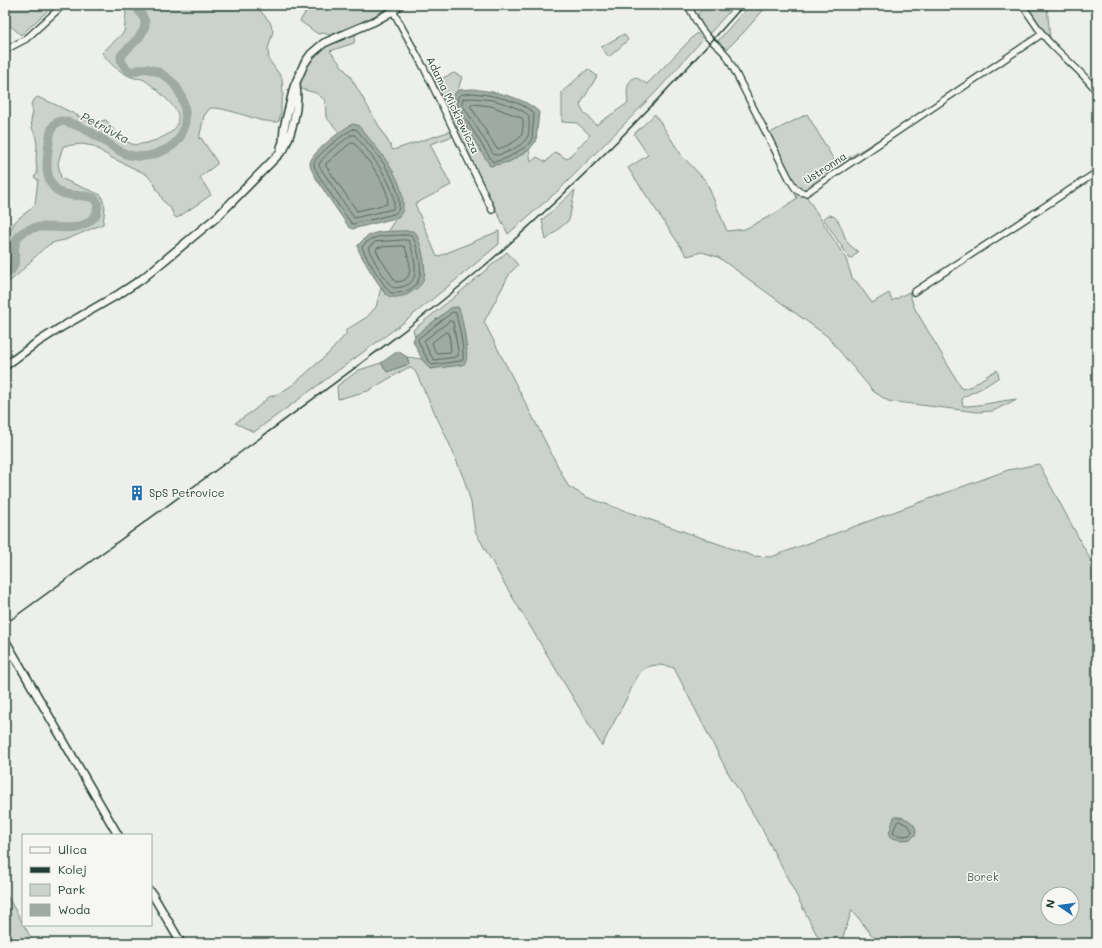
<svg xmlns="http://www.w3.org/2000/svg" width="1102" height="948" font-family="Mali,sans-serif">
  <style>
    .green { fill: #cbd2cc; stroke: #758880; fill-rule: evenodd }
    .water { fill: #9faaa4; stroke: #6c7e77 }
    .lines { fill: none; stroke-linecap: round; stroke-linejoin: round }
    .shore { stroke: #526961; stroke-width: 1 }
    .river { stroke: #9faaa4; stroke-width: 9 }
    .minor-casing { stroke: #1f3d34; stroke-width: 8 }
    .major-casing { stroke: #1f3d34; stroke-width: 10 }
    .minor { stroke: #f6f6f2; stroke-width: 5.5 }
    .major { stroke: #f6f6f2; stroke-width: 7 }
    .rail { stroke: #1f3d34; stroke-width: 1.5 }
    .labels { text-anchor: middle; stroke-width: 3; stroke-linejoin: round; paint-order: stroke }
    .street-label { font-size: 11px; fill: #1f3d34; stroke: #f6f6f2 }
    .poi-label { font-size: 11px; fill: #1f3d34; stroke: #f6f6f2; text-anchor: start }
    .park-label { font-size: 11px; fill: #415b52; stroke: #f6f6f2 }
    .water-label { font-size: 12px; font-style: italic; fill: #3f5850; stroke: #f6f6f2 }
  </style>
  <rect width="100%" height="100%" fill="#edefea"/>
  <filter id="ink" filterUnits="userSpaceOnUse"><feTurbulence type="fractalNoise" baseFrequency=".025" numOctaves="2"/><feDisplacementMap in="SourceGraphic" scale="8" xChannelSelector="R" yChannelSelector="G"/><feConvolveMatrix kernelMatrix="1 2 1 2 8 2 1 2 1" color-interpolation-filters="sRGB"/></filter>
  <g filter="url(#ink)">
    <!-- green -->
    <g class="green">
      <polygon points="5,5 54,5 21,35 5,21"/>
      <path d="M123,5H255L270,22L273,31L268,49L269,60L282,78L283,95L281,105V112L279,121C274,124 268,120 263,121C248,117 224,107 210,108L204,116L199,139L201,138L217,162V164L200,177L211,195L177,218L174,216L170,207L163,201L160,194L157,190L154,183L146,174L110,157L93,146L82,144L63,146L58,163L61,178C74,185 88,189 101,195L105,207L103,224C90,229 78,235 65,240C60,241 54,242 50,244C33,255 23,274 5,284V243L14,223L20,217L31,209L35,204L38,180L34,177L37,174V172L36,160L37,144L35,134L32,128L31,120L33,112L31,105L32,102L37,97L52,103L93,123L106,120C113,128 121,141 132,144C142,147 171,136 176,127C178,123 179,116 177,112C174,105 149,81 142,79C140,78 137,79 135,78C129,77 124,73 119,70C112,66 107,59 102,53L124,32L126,14Z"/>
      <polygon points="310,5 387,5 389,7 367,20 330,35 323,33 318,34 300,21"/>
      <polygon points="706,5 735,5 709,34 702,27 698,14"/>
      <polygon points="749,5 768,5 743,33 726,50 717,42"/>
      <polygon points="1026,5 1047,5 1050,39"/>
      <path d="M356,33L354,43L330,51L350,76L393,150L451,131L454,136L430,144L451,185L415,204L437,257L499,231V244L451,284L403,323L254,432L235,423L253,411L269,397L280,393L294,384L329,353L346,334V330L367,317L376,307L381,288L386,295L412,231L387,232L396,218L400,215L352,125L340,133L326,117L325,100L316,93L298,88C301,81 302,74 305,67C314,48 338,41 356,33Z"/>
      <path d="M697,33L703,39L657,91L560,189L508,234L433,82L454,73L462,77L458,90L454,95L509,162L529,150L531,162L537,157L546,162L555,152L567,159L590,135L577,123L562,122V92L588,69L597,76L580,105L582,110L596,125L628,103C627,93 625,83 635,77L647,84Z"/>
      <polygon points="624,34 628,40 609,57 601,47"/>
      <path d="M655,114L682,156L706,181L727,231L745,229L776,213L797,198L793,190L801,194H805L846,259L852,278L857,282L872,303L889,293L892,301L909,292L914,307L962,389L972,386L988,375L997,370L999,377L984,387L963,397L962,401L963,406C981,406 998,401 1017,399L993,411L977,412L888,401L873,391L827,336L718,257L702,252L687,256L628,168L648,155L634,134Z"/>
      <polygon points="807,114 837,165 901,126 806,191 801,191 797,187 793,181 770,133"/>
      <polygon points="575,190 569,220 546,240 542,220"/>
      <path d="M829,215C841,216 842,234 848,243C850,246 855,249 858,252L852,258L850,259L823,218Z"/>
      <path d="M507,252L518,265L510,273L484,322L568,486L586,497L753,556L771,557L1008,470L1039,464L1097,572V943H878L852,910L841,943H821L761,827L727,771L674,668C665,665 653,663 644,669C637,674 632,688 628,696C619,713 610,729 602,746L504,583L475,531L471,503L465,482L450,445L415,371L411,368H407L368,391L338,399L337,386L359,370L381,363L387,372L409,364L407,357L422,359L430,369L467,350L459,308L457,307L451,308L415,336L413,330L459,293ZM1048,894H1072V918H1048Z"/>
      <polygon points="5,893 9,899 34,943 18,943 5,936"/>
    </g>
    <!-- water -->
    <g class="water">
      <path d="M473,89C495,92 522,96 539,112L536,141L529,150L509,162L490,166L453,106L454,95L458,90Z"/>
      <path d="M352,124L358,125C375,146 402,174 403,202C403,209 403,214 396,218L352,229L348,226C342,216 309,172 310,164C310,153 342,130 352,124Z"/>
      <path d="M412,231L416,233C421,245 428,268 423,281C421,286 415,290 410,293C406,296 395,298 390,297C384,295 362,258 359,251C358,249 358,248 358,245C361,242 364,239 367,236C378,230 400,231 412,231Z"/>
      <path d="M457,307C458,307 459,308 459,309C462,314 469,356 466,361C465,364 464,364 462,365L430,369L422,359L413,341L415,336L451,308Z"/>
      <polygon points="398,351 407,357 409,364 387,372 381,363"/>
      <path d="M894,817C901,816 912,820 915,827C916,830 916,832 916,834L911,839L903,840L890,838L889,834Z"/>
    </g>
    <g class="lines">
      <!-- shore -->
      <g class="shore">
        <path d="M473,93C491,95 520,100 534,113L532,139L527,146L507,158L494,162L492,161L457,105L458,97L460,95Z"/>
        <path d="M473,98C479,99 486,99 492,100C501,102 524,109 529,116C529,123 530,133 527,138C522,146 503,156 494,155L462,104L463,99Z"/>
        <path d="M473,104L491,106L522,118L523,119C523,124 523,132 521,136C518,141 503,148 497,149L471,107V105Z"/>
        <path d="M353,129H356C373,149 398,176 399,203C399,208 399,211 394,214L353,224L351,223C345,214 312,170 314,163C316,155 345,133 353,129Z"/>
        <path d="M351,135H355C367,150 401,189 393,209L354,218L319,166V164C326,152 340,144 351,135Z"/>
        <path d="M351,143H354C364,155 392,188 387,204L357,211L326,166V164Z"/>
        <path d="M403,235H412C415,241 417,247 418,253C422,269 423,287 403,292C400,293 395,293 391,293C384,287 365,256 362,247C372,234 388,236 403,235Z"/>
        <path d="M403,240H408C411,244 412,250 413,255C418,275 416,287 393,288C385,280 372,258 368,248L375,242Z"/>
        <path d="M403,246L405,247C409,260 417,281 396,282L380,258L376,250L377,248L381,247Z"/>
        <path d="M453,312L456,313C459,328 464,344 463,360L460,361L432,365L426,357L418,341V339Z"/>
        <polygon points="450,321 452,321 453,322 458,351 458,356 456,357 434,360 430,354 424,341"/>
        <polygon points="446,332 449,333 451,351 450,352 437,353 435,351 432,343"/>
        <path d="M899,821C905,824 911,825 912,833L909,835L903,836L894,834L893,832L897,822Z"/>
      </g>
      <!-- river -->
      <path class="river" d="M5,274C26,267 2,242 27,230C47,221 73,236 91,220C94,218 97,215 97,210C98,207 98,202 95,199C88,194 72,197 62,193C42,184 47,159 49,142C50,136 50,130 54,125C56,123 59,121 62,121C65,121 70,123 73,124C81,127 88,130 95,135C106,141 114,149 126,154C135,157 146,157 155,154C164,150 172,148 178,140C190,124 186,98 174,84C168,77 157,70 148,69C142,67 137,71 131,72C125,68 120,63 121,56C128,46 146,36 145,22C144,16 138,10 135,5"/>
      <!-- minor casing -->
      <g class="minor-casing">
        <g id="minor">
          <path d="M688,5C693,15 698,27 706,35C713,43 721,48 727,56L790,180L795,188L800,192L806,193L1042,34"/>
          <path d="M1022,5C1032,18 1040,34 1052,45C1068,62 1084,73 1097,92"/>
          <polyline points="393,11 424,68 492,210"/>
          <polyline points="5,50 26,39 63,5"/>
          <polyline points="914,292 1097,172"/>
        </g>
      </g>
      <!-- major casing -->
      <g class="major-casing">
        <g id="major">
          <polyline points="281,147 283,142 284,128 294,87 304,64 311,54 324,43 375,21 393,11 400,5"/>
          <path d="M5,366L35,344L60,328L119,294L142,279L218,216L284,149C293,129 299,106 296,85"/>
          <polyline points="5,640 118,835"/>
          <polyline points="151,892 181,943"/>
        </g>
      </g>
      <!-- minor -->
      <use href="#minor" class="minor"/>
      <!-- major -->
      <use href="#major" class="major"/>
      <!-- rail -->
      <path class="rail" d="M5,624C90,562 175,500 260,438C333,384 407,331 476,273C573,191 660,100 744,5"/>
    </g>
  </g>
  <!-- icons -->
  <defs>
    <g id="building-bare" transform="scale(1.2)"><path d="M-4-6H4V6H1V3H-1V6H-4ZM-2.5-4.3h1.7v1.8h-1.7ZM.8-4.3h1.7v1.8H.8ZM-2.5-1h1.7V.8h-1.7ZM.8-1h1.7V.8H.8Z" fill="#1f6fb2" stroke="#f6f6f2" stroke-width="2.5" paint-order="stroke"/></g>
  </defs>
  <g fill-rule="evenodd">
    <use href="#building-bare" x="137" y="493"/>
  </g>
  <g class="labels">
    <!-- street labels -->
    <g class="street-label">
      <text transform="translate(453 105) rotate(64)" y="4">Adama Mickiewicza</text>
      <text transform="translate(825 168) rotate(-33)" y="4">Ustronna</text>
    </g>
    <!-- poi labels -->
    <g class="poi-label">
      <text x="149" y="497">SpS Petrovice</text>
    </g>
    <!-- park labels -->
    <g class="park-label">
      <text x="983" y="881">Borek</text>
    </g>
    <!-- water labels -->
    <g class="water-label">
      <text transform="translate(105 128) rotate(28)" y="4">Petrůvka</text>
    </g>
  </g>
  <!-- margin -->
  <rect width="1102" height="948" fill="none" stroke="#f6f6f2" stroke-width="20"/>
  <rect x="10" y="10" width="1082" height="928" fill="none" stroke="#1f3d34" stroke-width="1.5" filter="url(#ink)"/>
  <!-- legend -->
  <rect x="22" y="834" width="130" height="92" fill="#f6f6f2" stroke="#a0aca6"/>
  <rect x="30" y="847" width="20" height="6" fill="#f6f6f2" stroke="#a0aca6"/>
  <text x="58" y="854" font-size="12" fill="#1f3d34">Ulica</text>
  <rect x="30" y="867" width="20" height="6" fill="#1f3d34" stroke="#a0aca6"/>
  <text x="58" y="874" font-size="12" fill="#1f3d34">Kolej</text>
  <rect x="30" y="884" width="20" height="12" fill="#cbd2cc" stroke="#a0aca6"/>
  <text x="58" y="894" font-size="12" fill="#1f3d34">Park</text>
  <rect x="30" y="904" width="20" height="12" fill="#9faaa4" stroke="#a0aca6"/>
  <text x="58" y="914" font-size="12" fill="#1f3d34">Woda</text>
  <!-- north arrow -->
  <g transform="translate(1060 906) rotate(283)"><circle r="19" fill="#f6f6f2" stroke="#a0aca6"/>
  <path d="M0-3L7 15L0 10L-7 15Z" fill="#1f6fb2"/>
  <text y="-6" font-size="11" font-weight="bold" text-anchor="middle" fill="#1f3d34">N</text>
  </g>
</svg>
